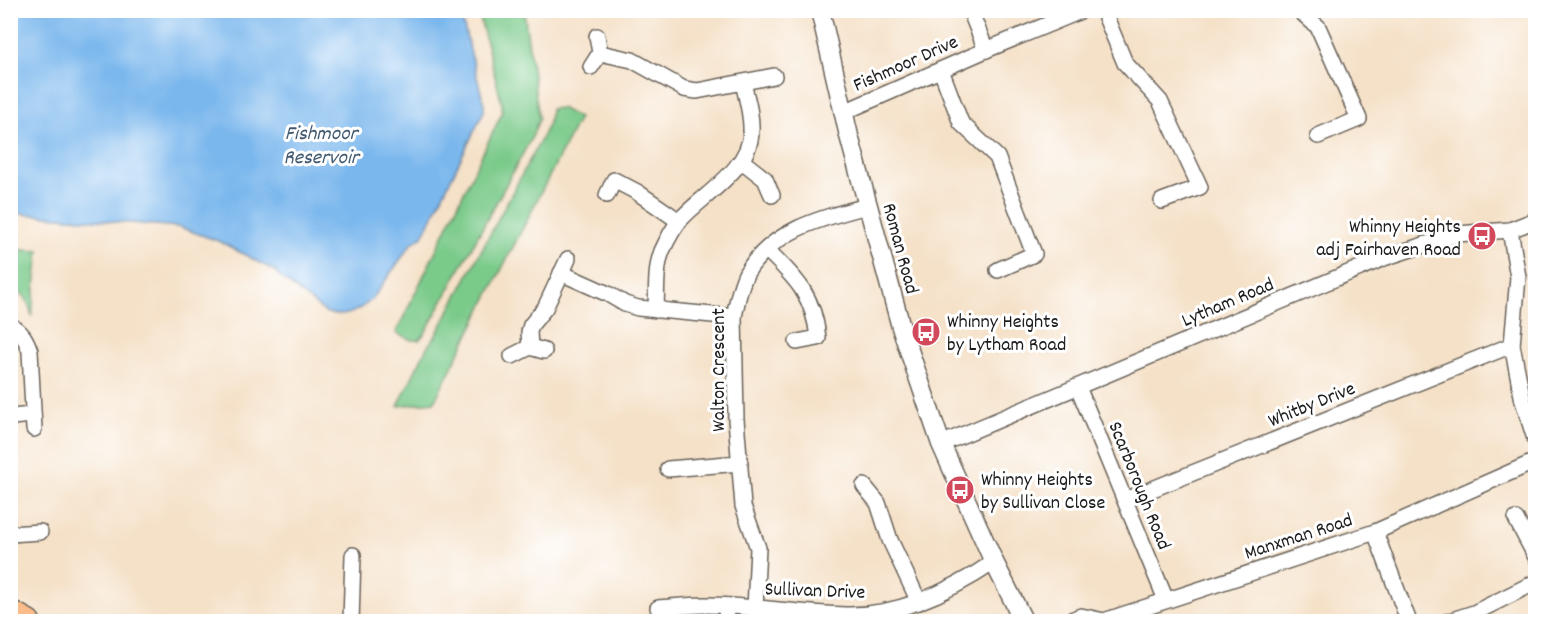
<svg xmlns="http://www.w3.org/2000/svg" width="1546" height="632" font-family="Dekko,sans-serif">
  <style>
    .green { fill: #7aca8a; stroke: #4b7353; stroke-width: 1.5 }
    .water { fill: #7ab7ed; stroke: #4b6a84; stroke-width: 1.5 }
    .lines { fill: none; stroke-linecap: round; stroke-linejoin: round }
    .minor-casing { stroke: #686158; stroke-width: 18 }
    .tertiary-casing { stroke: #686158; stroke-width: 21 }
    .trunk-casing { stroke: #686158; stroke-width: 27 }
    .minor { stroke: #fff; stroke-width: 15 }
    .tertiary { stroke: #fff; stroke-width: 18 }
    .trunk { stroke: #fabc8b; stroke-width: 24 }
    .labels { text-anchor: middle; stroke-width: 6; stroke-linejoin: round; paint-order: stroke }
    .street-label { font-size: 20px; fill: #1c1c1c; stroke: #fff }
    .poi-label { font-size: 20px; fill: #1c1c1c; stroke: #fff; text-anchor: start }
    .water-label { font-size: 21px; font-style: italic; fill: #425a70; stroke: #fff }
  </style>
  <rect width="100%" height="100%" fill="#fff"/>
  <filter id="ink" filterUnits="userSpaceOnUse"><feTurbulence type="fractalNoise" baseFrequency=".0167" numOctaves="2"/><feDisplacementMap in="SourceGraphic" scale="12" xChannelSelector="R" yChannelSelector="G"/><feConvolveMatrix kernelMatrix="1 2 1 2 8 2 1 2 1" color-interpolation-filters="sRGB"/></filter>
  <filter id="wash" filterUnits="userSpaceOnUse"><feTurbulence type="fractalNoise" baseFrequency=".008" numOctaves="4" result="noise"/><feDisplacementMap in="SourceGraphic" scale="24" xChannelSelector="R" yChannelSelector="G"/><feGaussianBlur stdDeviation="1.35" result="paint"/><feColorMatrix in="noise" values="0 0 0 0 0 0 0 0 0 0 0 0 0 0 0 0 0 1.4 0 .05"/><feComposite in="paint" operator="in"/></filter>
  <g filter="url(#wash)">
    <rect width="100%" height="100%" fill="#f5e1c8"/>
    <!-- green -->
    <g class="green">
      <polygon points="478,11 524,11 539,119 532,137 425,333 419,340 411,340 396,333 502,113 502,104"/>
      <polygon points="561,108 579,118 434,402 398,406 427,347 435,337 542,137 548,125 551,109"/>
      <path d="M10,249L39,251L32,316C29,304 25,290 11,290Z"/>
    </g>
    <!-- water -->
    <path class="water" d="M11,10L460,11L484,104V111L423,236L412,243L373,298C359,311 344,320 325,312L280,277L275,271L221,242L179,227L11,213Z"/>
  </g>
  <g filter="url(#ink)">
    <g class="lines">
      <!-- minor casing -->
      <g class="minor-casing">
        <g id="minor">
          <polyline points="970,10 986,50"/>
          <polyline points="1103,10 1125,63 1160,101 1200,187 1162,201"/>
          <polyline points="1299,10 1318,27 1359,119 1318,136"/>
          <polyline points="600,53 632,60 684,89 697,91 774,76"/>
          <polyline points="591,67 600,53 597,36"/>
          <polyline points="941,70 961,123 997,157 1034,254 998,270"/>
          <polyline points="844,112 986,50 1083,10"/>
          <polyline points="742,161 765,179 772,195"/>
          <polyline points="607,195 614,180 637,192 679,221"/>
          <polyline points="1510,230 1518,277 1512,345 1523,401 1536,442"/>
          <path d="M767,250C796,278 814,296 818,338L797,342"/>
          <polyline points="561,273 608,294 625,304 638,308 734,317"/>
          <path d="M656,310C657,291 655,269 662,251C667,240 673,228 681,219C704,194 750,169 751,132C752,116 747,99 743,83"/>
          <path d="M10,325C22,332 26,339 30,351L34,429"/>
          <polyline points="530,347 529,332 531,325 545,308 568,259"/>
          <polyline points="512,356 530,347 544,351"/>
          <polyline points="1078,387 1166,600"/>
          <polyline points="11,417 33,415"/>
          <polyline points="941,444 1384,258 1457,234 1510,230 1536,220"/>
          <polyline points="668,469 740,463"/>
          <polyline points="864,486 878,503 890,540 919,602"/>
          <polyline points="1125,500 1512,345"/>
          <polyline points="1516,519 1536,557"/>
          <polyline points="1375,532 1409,622"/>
          <polyline points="10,534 40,532"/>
          <path d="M658,608C673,607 689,605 704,605C751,605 798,614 846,615C899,616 951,591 994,562"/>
          <path d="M755,608L758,548L743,506L736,419L734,317C737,302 740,285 747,272C774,229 822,218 867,206"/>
          <polyline points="351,622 353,555"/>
          <polyline points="726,622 727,606"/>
          <polyline points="1066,622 1081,616 1104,621 1375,532 1536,461"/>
          <polyline points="1446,622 1474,613 1536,582"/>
        </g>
      </g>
      <!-- tertiary casing -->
      <g class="tertiary-casing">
        <polyline id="tertiary" points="820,10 849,136 901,327 941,444 994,562 1024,622"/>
      </g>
      <!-- trunk casing -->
      <g class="trunk-casing">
        <polyline id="trunk" points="10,612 28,622"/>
      </g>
      <!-- minor -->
      <use href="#minor" class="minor"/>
      <!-- tertiary -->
      <use href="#tertiary" class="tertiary"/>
      <!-- trunk -->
      <use href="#trunk" class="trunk"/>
    </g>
  </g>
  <!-- icons -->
  <defs>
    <g id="bus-disc" transform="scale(1.5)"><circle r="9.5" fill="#d1495b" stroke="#fff"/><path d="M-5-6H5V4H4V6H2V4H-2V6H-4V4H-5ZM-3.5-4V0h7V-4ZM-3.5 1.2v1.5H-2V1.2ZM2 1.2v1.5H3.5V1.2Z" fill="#fff"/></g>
  </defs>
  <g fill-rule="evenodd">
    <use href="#bus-disc" x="1482" y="236"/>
    <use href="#bus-disc" x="926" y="332"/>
    <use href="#bus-disc" x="960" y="490"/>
  </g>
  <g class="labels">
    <!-- street labels -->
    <g class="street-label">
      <text transform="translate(905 62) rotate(-24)" y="7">Fishmoor Drive</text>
      <text transform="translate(902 248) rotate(75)" y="7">Roman Road</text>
      <text transform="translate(1227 301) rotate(-23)" y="7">Lytham Road</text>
      <text transform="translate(717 370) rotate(-90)" y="7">Walton Crescent</text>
      <text transform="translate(1311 403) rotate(-22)" y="7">Whitby Drive</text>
      <text transform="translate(1141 485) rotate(68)" y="7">Scarborough Road</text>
      <text transform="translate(1298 535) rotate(-18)" y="7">Manxman Road</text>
      <text transform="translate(815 589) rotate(2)" y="7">Sullivan Drive</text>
    </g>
    <!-- poi labels -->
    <g class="poi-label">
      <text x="1461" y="232" text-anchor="end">Whinny Heights<tspan x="1461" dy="23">adj Fairhaven Road</tspan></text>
      <text x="947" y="327">Whinny Heights<tspan x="947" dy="23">by Lytham Road</tspan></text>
      <text x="981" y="485">Whinny Heights<tspan x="981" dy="23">by Sullivan Close</tspan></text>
    </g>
    <!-- water labels -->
    <g class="water-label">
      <text x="321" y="139">Fishmoor<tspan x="321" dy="24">Reservoir</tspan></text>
    </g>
  </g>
  <!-- margin -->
  <rect width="1546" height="632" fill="none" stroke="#fff" stroke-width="36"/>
</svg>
